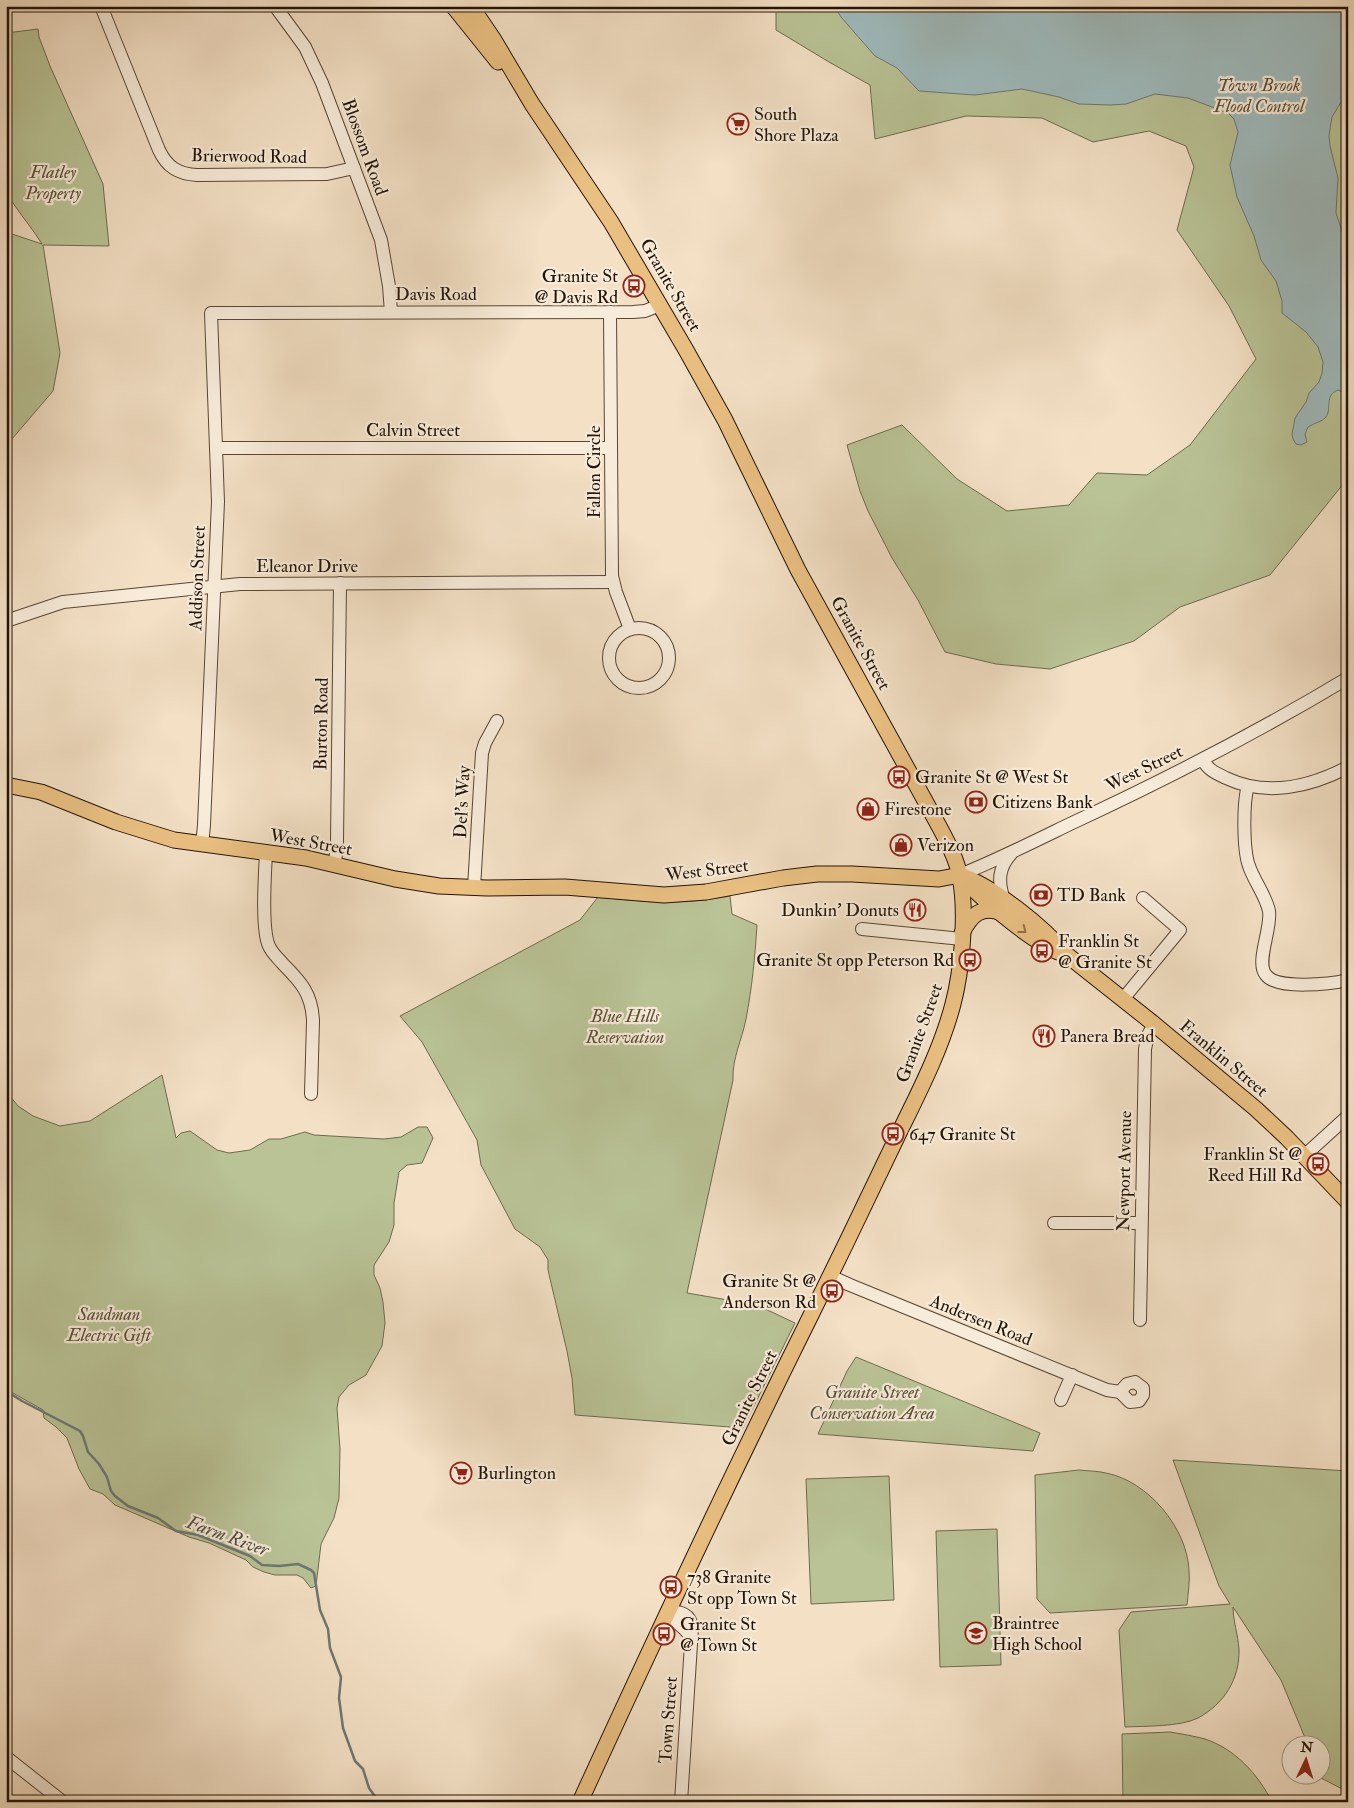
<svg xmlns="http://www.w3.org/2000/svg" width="1354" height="1808" font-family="'IM FELL Double Pica',serif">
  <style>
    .green { fill: #b9c396; stroke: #6e6b4e }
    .water { fill: #9fbbbd; stroke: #6d7873 }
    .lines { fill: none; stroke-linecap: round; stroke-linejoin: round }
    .stream { stroke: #6d7873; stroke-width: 2.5 }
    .minor-casing { stroke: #574635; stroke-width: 14 }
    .major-casing { stroke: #231305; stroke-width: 17 }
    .minor { stroke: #f7ebd9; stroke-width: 12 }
    .major { stroke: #eac082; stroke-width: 15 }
    .oneway { stroke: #90724a }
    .labels { text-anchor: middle; stroke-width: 4.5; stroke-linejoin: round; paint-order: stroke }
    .park-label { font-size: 18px; font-style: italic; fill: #585138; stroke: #f7ebd9 }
    .poi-label { font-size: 18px; fill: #231305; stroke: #f7ebd9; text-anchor: start }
    .street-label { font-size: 18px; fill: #231305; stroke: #f7ebd9 }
    .water-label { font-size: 19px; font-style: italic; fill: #4e4e45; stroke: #f7ebd9 }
  </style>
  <rect width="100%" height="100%" fill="#f3e0c5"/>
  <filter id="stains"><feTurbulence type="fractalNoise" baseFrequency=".004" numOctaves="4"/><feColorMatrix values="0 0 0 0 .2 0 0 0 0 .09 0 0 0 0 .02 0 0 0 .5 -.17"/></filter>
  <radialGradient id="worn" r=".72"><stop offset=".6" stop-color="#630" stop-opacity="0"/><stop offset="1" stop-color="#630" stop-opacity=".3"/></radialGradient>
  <!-- green -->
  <g class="green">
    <polygon points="772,6 1348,6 1348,478 1270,575 1180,607 1134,641 1050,669 996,664 945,652 918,600 892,558 868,511 860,491 847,445 902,425 957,479 1007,511 1069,505 1097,473 1147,475 1190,445 1256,359 1229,306 1177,230 1194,167 1186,146 1149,131 1093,142 1042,118 966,116 875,139 870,85 829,62 776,30 776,12"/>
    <path d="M38,29L39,37L50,66L103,184L109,246L43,245L60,353L53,391L6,446V232L42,244C34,231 24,219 15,206C13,202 8,197 6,193C1,177 18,164 6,149V33Z"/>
    <path d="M730,896L732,914L757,925C755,957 752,988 746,1019C742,1040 732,1058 733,1080L687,1293L757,1305L795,1323L743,1428L575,1415L572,1378L567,1351L548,1270V1260L540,1247L515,1229L481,1165L477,1140L422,1042L400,1016L580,920L598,897C644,902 684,905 730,896Z"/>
    <polygon points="162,1075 176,1138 181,1133 190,1131 217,1150 229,1153 250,1150 269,1139 281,1139 305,1132 314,1135 384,1139 401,1137 418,1127 427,1127 433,1138 422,1163 407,1165 399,1172 394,1203 394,1225 389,1242 374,1265 374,1275 380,1288 383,1302 385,1323 382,1346 366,1375 349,1385 339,1397 337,1408 340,1449 339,1498 334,1518 321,1544 316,1586 311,1588 303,1578 297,1575 275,1575 264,1572 253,1567 246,1560 209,1543 189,1537 115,1505 103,1494 90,1489 79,1469 67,1438 56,1427 44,1418 43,1410 6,1389 6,1091 18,1106 33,1116 60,1126 90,1121"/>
    <polygon points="856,1357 1040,1433 1033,1451 818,1434 847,1371"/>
    <path d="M1173,1460L1348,1471V1792L1321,1778L1322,1746L1308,1745L1281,1680L1233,1607C1233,1620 1238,1635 1239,1649C1240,1679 1224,1704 1198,1718C1180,1727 1145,1726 1125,1727L1119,1630L1131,1612L1230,1604L1219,1586Z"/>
    <path d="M1079,1470C1088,1471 1098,1471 1106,1473C1148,1481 1187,1528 1189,1570C1190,1582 1188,1594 1187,1605L1050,1613L1037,1599L1035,1475Z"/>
    <polygon points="889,1476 894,1600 811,1604 806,1479"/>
    <polygon points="997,1529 1001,1665 940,1667 936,1531"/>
    <path d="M1170,1732C1182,1734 1194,1736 1205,1739C1235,1749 1258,1774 1272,1802H1123L1122,1734Z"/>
  </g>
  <!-- water -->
  <path class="water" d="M834,6H1348V97L1341,102L1332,117L1329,135L1330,146L1338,178L1336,213L1348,248V394L1338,390C1324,395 1332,409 1326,417C1322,422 1314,423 1308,427L1305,434L1307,442L1301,445L1296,444L1293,439L1292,434L1295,418L1306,402L1309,393L1319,382L1322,373L1323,362L1318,347L1306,332L1282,313V301L1276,281L1261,260L1254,236L1237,197L1230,165L1238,132L1234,119L1228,113L1188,98L1155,94L1126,104L1111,105L1079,104L1059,97L1022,89L975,95L919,91L897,68L875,56L841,17Z"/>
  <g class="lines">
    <!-- stream -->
    <polyline class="stream" points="6,1391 22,1401 80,1431 83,1436 88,1452 99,1464 107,1477 111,1491 115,1496 128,1506 158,1518 176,1531 198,1535 250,1556 262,1565 279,1566 298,1564 311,1570 314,1573 320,1610 328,1629 330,1648 341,1677 339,1698 343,1728 355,1761 363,1769 369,1788 379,1802"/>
    <!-- minor casing -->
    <g class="minor-casing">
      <g id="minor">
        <path d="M101,6L159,150C167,167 178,174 197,175L327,174L354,168"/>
        <polyline points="275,6 305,47 322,83 381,240 389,286 391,312"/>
        <polyline points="610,312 612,576 616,592 630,629"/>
        <polyline points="216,448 611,448"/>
        <polyline points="6,621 63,602 240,584 613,582"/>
        <circle cx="639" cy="658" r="30"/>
        <path d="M1203,760C1208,770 1216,773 1226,778C1266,797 1310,787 1348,767"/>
        <path d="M1248,786C1243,802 1243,850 1249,866C1254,881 1266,896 1269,911C1272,928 1255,963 1266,975C1277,990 1331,984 1348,980"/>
        <polyline points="202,845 204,825 218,502 211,313 633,312 645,311 660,305"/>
        <path d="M266,853C265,873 261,929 269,946C272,953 278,958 283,964C301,982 312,994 313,1021L311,1094"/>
        <polyline points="335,864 337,841 340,583"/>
        <path d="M960,875C997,860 1033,842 1070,824C1165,780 1258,732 1348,678"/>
        <polyline points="474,888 482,753 485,743 497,721"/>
        <path d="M1004,900C998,882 998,868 1011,854"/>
        <polyline points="862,929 962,939"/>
        <polyline points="1123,999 1180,930 1143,898"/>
        <polyline points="1304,1156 1348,1116"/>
        <polyline points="1054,1223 1141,1223"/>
        <polyline points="830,1276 850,1285 1107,1390 1120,1392"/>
        <polyline points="1140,1320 1145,1049 1148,1035 1154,1024"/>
        <polygon points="1135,1382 1143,1388 1143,1395 1139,1401 1130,1402 1120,1392 1127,1384"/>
        <polyline points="1061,1400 1072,1375"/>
        <path d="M668,1612C680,1611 691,1614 692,1628L681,1802"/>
        <path d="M668,1612C674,1624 687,1627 692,1640"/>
        <polyline points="6,1757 63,1802"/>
      </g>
    </g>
    <!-- major casing -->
    <g class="major-casing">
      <g id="major">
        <polyline points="453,6 498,62"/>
        <path d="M471,6L494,40L532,104L611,222L686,350L725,420L798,570L940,828C948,843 957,860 960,877C967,912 962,970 953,1004C941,1050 918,1094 897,1137C869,1196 840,1256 811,1315C731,1476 655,1638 580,1802"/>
        <polyline points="6,785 41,792 116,822 174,840 306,858 395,879 439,886 487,888 565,887 664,895 706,892 783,878 817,874 852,874 939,879 960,875"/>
        <path d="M960,875C994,887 1044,927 1067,955L1154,1024L1256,1109L1287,1138L1348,1202"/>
        <path d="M968,884C988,904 1035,944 1061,953"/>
        <path d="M962,933C971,915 981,905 1002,913"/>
      </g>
    </g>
    <!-- minor -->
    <use href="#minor" class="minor"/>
    <!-- major -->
    <use href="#major" class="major"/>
  </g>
  <!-- one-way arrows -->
  <defs><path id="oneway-chevron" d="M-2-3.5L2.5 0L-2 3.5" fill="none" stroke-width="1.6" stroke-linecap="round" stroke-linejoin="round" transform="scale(1.25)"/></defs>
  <use class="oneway" href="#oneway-chevron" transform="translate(1023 930) rotate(38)"/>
  <!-- icons -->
  <defs>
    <g id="supermarket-ring" transform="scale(1.125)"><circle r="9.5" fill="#f7ebd9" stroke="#8f2418" stroke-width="1.5"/><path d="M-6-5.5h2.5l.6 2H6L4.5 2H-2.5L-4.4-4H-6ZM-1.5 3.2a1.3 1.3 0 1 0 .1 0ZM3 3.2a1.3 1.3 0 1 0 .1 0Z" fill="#8f2418"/></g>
    <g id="bus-ring" transform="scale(1.125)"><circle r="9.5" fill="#f7ebd9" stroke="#8f2418" stroke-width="1.5"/><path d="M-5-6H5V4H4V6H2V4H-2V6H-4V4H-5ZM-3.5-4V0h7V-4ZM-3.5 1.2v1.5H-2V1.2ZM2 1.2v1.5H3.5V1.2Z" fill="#8f2418"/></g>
    <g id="bank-ring" transform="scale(1.125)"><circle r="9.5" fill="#f7ebd9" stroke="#8f2418" stroke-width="1.5"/><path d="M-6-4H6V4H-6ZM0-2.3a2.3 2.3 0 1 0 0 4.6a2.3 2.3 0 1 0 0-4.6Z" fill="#8f2418"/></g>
    <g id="shop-ring" transform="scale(1.125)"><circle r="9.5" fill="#f7ebd9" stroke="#8f2418" stroke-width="1.5"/><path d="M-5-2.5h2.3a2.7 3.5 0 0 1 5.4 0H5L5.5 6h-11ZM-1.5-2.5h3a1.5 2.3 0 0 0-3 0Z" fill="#8f2418"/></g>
    <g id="restaurant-ring" transform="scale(1.125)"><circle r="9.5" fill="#f7ebd9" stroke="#8f2418" stroke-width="1.5"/><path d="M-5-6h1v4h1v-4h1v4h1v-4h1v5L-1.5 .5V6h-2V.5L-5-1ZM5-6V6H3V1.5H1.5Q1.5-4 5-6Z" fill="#8f2418"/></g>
    <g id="school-ring" transform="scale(1.125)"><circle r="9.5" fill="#f7ebd9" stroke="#8f2418" stroke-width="1.5"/><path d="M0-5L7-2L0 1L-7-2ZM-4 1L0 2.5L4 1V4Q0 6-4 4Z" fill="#8f2418"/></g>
  </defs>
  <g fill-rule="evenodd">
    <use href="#supermarket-ring" x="738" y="124"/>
    <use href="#bus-ring" x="634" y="286"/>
    <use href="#bus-ring" x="899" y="777"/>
    <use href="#bank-ring" x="976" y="802"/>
    <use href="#shop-ring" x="868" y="809"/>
    <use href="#shop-ring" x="901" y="845"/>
    <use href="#bank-ring" x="1041" y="895"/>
    <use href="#restaurant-ring" x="915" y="910"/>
    <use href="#bus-ring" x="1042" y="951"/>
    <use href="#bus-ring" x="970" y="960"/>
    <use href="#restaurant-ring" x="1044" y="1036"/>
    <use href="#bus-ring" x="893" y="1134"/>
    <use href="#bus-ring" x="1318" y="1164"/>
    <use href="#bus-ring" x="832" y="1291"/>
    <use href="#supermarket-ring" x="461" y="1473"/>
    <use href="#bus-ring" x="671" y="1587"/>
    <use href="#school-ring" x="976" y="1633"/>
    <use href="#bus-ring" x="664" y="1634"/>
  </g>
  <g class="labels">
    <!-- park labels -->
    <g class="park-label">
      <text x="1259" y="91">Town Brook<tspan x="1259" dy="21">Flood Control</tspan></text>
      <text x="53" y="178">Flatley<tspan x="53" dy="21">Property</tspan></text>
      <text x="625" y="1022">Blue Hills<tspan x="625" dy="21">Reservation</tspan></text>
      <text x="109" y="1320">Sandman<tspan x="109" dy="21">Electric Gift</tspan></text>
      <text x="872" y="1398">Granite Street<tspan x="872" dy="21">Conservation Area</tspan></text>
    </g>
    <!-- poi labels -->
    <g class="poi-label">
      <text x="754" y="120">South<tspan x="754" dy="21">Shore Plaza</tspan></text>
      <text x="618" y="282" text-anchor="end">Granite St<tspan x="618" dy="21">@ Davis Rd</tspan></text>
      <text x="915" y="783">Granite St @ West St</text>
      <text x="992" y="808">Citizens Bank</text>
      <text x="884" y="815">Firestone</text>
      <text x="917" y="851">Verizon</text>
      <text x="1057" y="901">TD Bank</text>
      <text x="899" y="916" text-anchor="end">Dunkin' Donuts</text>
      <text x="1058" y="947">Franklin St<tspan x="1058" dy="21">@ Granite St</tspan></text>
      <text x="954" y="966" text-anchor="end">Granite St opp Peterson Rd</text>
      <text x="1060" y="1042">Panera Bread</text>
      <text x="909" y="1140">647 Granite St</text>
      <text x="1302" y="1160" text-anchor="end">Franklin St @<tspan x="1302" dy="21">Reed Hill Rd</tspan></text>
      <text x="816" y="1287" text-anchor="end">Granite St @<tspan x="816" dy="21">Anderson Rd</tspan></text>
      <text x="477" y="1479">Burlington</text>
      <text x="687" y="1583">738 Granite<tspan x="687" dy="21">St opp Town St</tspan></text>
      <text x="992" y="1629">Braintree<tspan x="992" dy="21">High School</tspan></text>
      <text x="680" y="1630">Granite St<tspan x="680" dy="21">@ Town St</tspan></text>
    </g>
    <!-- street labels -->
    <g class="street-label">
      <text transform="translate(365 147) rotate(70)" y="6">Blossom Road</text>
      <text transform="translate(249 156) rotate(1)" y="6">Brierwood Road</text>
      <text transform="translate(671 285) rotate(60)" y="6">Granite Street</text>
      <text x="436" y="300">Davis Road</text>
      <text x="413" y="436">Calvin Street</text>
      <text transform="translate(594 472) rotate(-90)" y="6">Fallon Circle</text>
      <text x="307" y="572">Eleanor Drive</text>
      <text transform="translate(197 578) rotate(-88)" y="6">Addison Street</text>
      <text transform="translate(861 643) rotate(61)" y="6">Granite Street</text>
      <text transform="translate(321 724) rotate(-89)" y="6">Burton Road</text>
      <text transform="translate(1144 768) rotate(-26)" y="6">West Street</text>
      <text transform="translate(462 802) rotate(-87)" y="6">Del's Way</text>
      <text transform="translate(311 842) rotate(10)" y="6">West Street</text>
      <text transform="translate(707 870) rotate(-7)" y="6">West Street</text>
      <text transform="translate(919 1033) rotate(-70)" y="6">Granite Street</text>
      <text transform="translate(1224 1058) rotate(40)" y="6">Franklin Street</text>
      <text transform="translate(1124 1171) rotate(-89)" y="6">Newport Avenue</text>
      <text transform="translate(981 1320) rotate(22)" y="6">Andersen Road</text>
      <text transform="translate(749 1398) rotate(-64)" y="6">Granite Street</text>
      <text transform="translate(668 1720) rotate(-86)" y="6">Town Street</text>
    </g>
    <!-- water labels -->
    <g class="water-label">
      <text transform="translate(228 1535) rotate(20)" y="7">Farm River</text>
    </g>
  </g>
  <!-- margin -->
  <rect width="1354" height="1808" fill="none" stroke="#f3e0c5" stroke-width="25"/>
  <rect x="8" y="8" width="1339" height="1793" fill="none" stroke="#231305" stroke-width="2.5"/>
  <rect x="12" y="12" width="1329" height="1783" fill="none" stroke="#231305"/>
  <!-- north arrow -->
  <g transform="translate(1306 1760) rotate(4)"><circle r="24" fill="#f7ebd9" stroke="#a29584"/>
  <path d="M0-4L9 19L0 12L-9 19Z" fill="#8f2418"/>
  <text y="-8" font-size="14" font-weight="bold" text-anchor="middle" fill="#231305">N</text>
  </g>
  <rect width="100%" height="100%" filter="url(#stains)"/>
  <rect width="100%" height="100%" fill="url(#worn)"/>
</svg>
